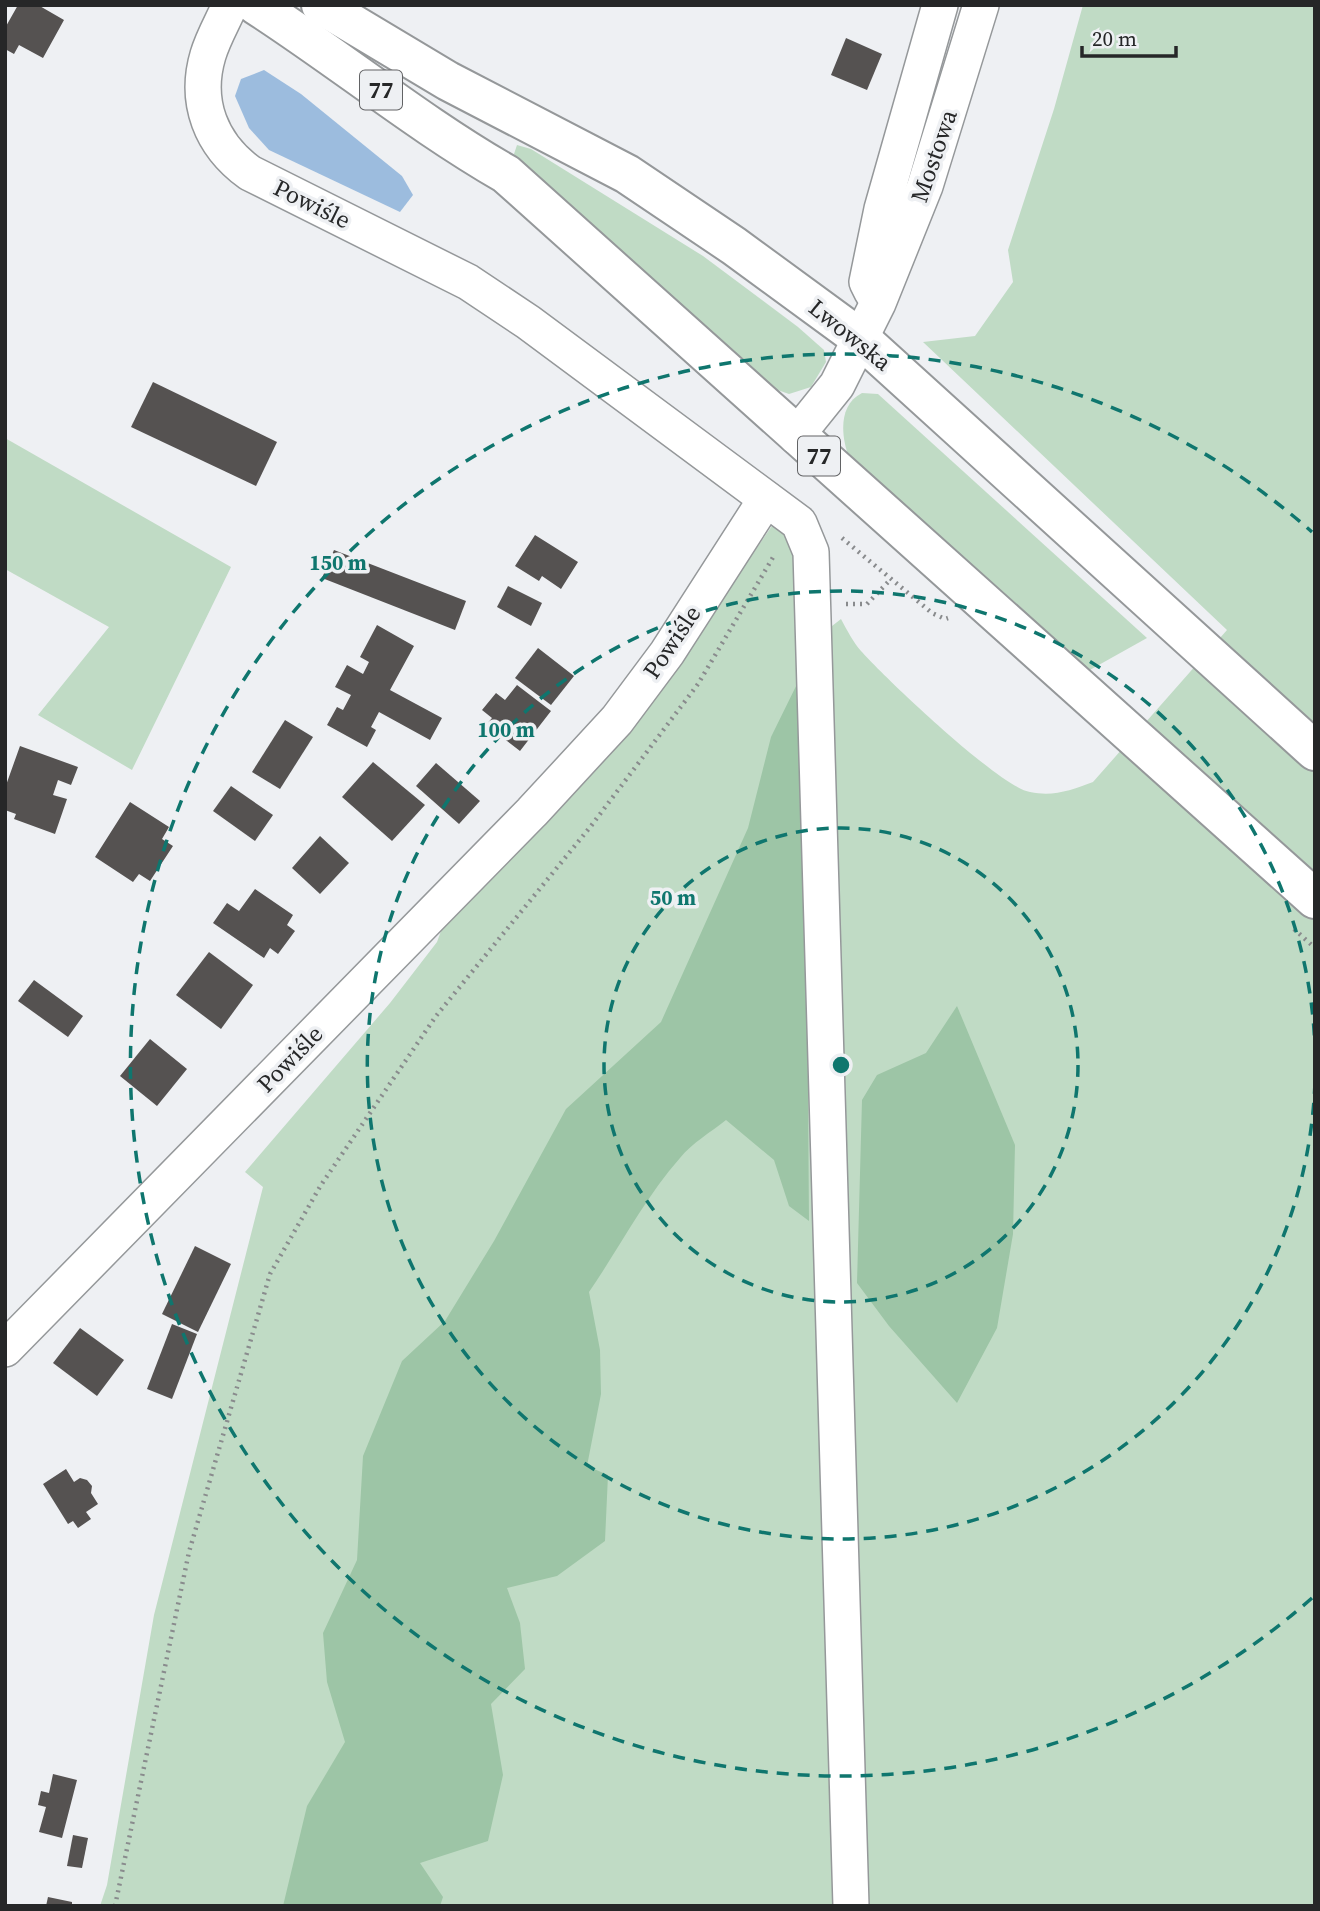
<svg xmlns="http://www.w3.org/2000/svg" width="1320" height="1911" font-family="'Source Serif 4',serif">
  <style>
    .green { fill: #c0dbc5 }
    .forest { fill: #9dc5a6 }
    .water { fill: #9cbcde }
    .building { fill: #555251 }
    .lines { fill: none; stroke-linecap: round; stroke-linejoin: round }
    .minor-casing { stroke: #95989a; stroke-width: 38 }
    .major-casing { stroke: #95989a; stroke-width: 42 }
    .path { stroke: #898b8d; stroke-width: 4.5; stroke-dasharray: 2 5; stroke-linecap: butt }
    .minor { stroke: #fff; stroke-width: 35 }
    .major { stroke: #fff; stroke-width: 38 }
    .ring { fill: none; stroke: #0f766e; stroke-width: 3.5; stroke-dasharray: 12 9 }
    .labels { text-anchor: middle; stroke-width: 7; stroke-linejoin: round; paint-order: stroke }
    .shield { fill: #eef0f3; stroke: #626365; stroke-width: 2 }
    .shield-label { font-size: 23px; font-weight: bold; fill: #262728 }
    .street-label { font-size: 24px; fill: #262728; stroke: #eef0f3 }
    .centre { fill: #0f766e; stroke: #eef0f3; stroke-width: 3.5 }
    .ring-label { font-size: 21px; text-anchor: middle; font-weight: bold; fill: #0f766e; stroke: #eef0f3; stroke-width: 7; stroke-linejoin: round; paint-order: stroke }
  </style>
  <rect width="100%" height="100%" fill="#eef0f3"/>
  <!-- green -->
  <g class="green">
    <path d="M1083,5H1315V1906H100L107,1885L154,1615L263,1187L245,1172L390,1003L437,942L441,931L594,770L647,706L774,523L799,547L800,569L796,654L841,619C847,630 853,642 861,651C885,678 1001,788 1030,792C1054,797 1071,790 1093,782L1227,630L923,342L975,336L1013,282L1008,250L1054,109Z"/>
    <polygon points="517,145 531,149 703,256 798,327 824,350 826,362 811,387 789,394 769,387 518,163 514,154"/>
    <path d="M862,393L878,394L1147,638L1088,671L849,458C841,436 838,405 862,393Z"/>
    <polygon points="5,438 231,567 132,770 38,715 109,627 5,569"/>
  </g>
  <!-- forest -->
  <g class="forest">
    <path d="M800,678L807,965L809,1221L789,1206L774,1160L726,1120C711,1132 692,1143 680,1158C644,1199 620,1247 589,1292L600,1350L601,1394L587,1466L608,1475L605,1541L557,1576L507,1588L520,1623L525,1669L491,1704L503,1775L488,1841L420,1863L443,1897L440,1906H283L307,1806L345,1742L327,1682L323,1633L357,1560L363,1456L402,1361L445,1321L494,1241L566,1109L661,1022L748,828L771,737Z"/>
    <polygon points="957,1006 1015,1145 1013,1234 997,1328 957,1403 889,1326 857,1283 862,1100 877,1075 926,1053"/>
  </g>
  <!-- water -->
  <polygon class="water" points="264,70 301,94 402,176 413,195 400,212 269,150 249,128 235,96 241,79"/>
  <!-- building -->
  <g class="building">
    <polygon points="18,5 38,5 64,20 43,58 19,45 14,54 5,49 5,28"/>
    <polygon points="846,38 882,54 867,90 831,75"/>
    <polygon points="153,382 277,442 256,486 131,427"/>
    <polygon points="535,535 578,562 561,589 542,576 539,581 515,566"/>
    <polygon points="334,550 466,601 455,630 322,578"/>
    <polygon points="508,586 542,603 531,626 497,607"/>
    <polygon points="377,625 414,646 390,690 442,718 430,740 379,712 371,727 376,730 367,747 327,725 337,707 343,710 351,695 335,687 347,665 363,674 369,662 360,657"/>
    <polygon points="538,648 574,676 551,705 515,678"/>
    <polygon points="517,685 551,711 520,751 486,725 492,718 482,710 496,693 505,700"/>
    <polygon points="285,720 313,737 280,789 252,772"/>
    <polygon points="20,746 78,767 71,785 58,780 53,795 67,799 55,834 14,819 16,814 5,810 5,788"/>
    <polygon points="373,762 425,805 392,841 342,797"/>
    <polygon points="436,763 480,801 459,824 416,786"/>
    <polygon points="231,786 273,815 255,841 213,811"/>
    <polygon points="130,802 169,827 162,839 173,846 150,881 139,874 133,882 95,857"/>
    <polygon points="320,836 349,863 320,894 292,868"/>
    <polygon points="255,889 293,915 287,925 295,931 278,954 270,948 264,958 213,923 227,903 239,911"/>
    <polygon points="209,952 253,985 221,1029 176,995"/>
    <polygon points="34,980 83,1016 68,1037 18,1001"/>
    <polygon points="150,1039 187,1069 157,1106 120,1076"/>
    <polygon points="195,1246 231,1264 198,1332 162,1314"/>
    <polygon points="172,1324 197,1334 172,1399 147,1389"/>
    <polygon points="80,1328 124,1360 97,1396 53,1363"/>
    <polygon points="66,1469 74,1482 80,1478 87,1480 92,1486 91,1493 98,1504 86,1512 91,1519 78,1528 73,1521 68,1524 43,1484"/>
    <polygon points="53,1774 77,1780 62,1838 39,1832 46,1807 38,1805 41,1791 49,1793"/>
    <polygon points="73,1835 88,1838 82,1868 67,1866"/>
    <polygon points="48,1897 72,1902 72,1906 46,1906"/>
  </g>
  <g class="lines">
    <!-- minor casing -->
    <g class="minor-casing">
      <g id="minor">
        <path d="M230,5C223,21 213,38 208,55C194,102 211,145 250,173L468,282L528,322L799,523L811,552L851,1906"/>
        <polyline points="872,292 867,282 882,209 940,5"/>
        <polyline points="796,436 837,385 878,303 925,186 981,5"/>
        <polyline points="5,1349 532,812 617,720 667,653 766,499"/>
      </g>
    </g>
    <!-- major casing -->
    <g class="major-casing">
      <g id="major">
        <path d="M256,5C341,60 419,124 506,174L1315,899"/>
        <polyline points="321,5 448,81 627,174 734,246 861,339 1315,751"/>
      </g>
    </g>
    <!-- path -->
    <g class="path">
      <polyline points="842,538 932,613 945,619 948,618"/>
      <polyline points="846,604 867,604 891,579"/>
      <polyline points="1294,929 1315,948"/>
      <polyline points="115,1906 189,1552 270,1274 321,1185 436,1016 591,826 698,684 775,554"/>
    </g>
    <!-- minor -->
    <use href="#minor" class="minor"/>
    <!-- major -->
    <use href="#major" class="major"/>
  </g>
  <!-- distance rings -->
  <g class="ring">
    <circle cx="841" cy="1065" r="237"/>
    <path d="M1315 1082A474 474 0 1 1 1315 1048"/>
    <path d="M1312 1598A711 711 0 1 1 1312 532"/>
  </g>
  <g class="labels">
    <!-- shield labels -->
    <g class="shield">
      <rect x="360" y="70.5" width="42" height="39" rx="5"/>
      <rect x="798" y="436.5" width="42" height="39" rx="5"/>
    </g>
    <g class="shield-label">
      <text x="381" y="98">77</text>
      <text x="819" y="464">77</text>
    </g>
    <!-- street labels -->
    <g class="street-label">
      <text transform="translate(934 156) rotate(-71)" y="8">Mostowa</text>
      <text transform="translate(312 204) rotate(26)" y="8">Powiśle</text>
      <text transform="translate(850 335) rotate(39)" y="8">Lwowska</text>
      <text transform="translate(672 642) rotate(-56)" y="8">Powiśle</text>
      <text transform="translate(290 1059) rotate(-46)" y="8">Powiśle</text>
    </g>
  </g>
  <circle cx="841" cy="1065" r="10" class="centre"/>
  <g class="ring-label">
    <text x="338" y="570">150 m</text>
    <text x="506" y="737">100 m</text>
    <text x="673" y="905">50 m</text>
  </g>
  <!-- border -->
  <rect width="1320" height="1911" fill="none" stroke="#262728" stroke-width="14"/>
  <!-- scale -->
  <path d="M1082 46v10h94v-10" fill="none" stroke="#262728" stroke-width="3.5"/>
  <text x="1092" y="46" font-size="21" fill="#262728" stroke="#eef0f3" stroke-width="5" paint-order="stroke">20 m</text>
</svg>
